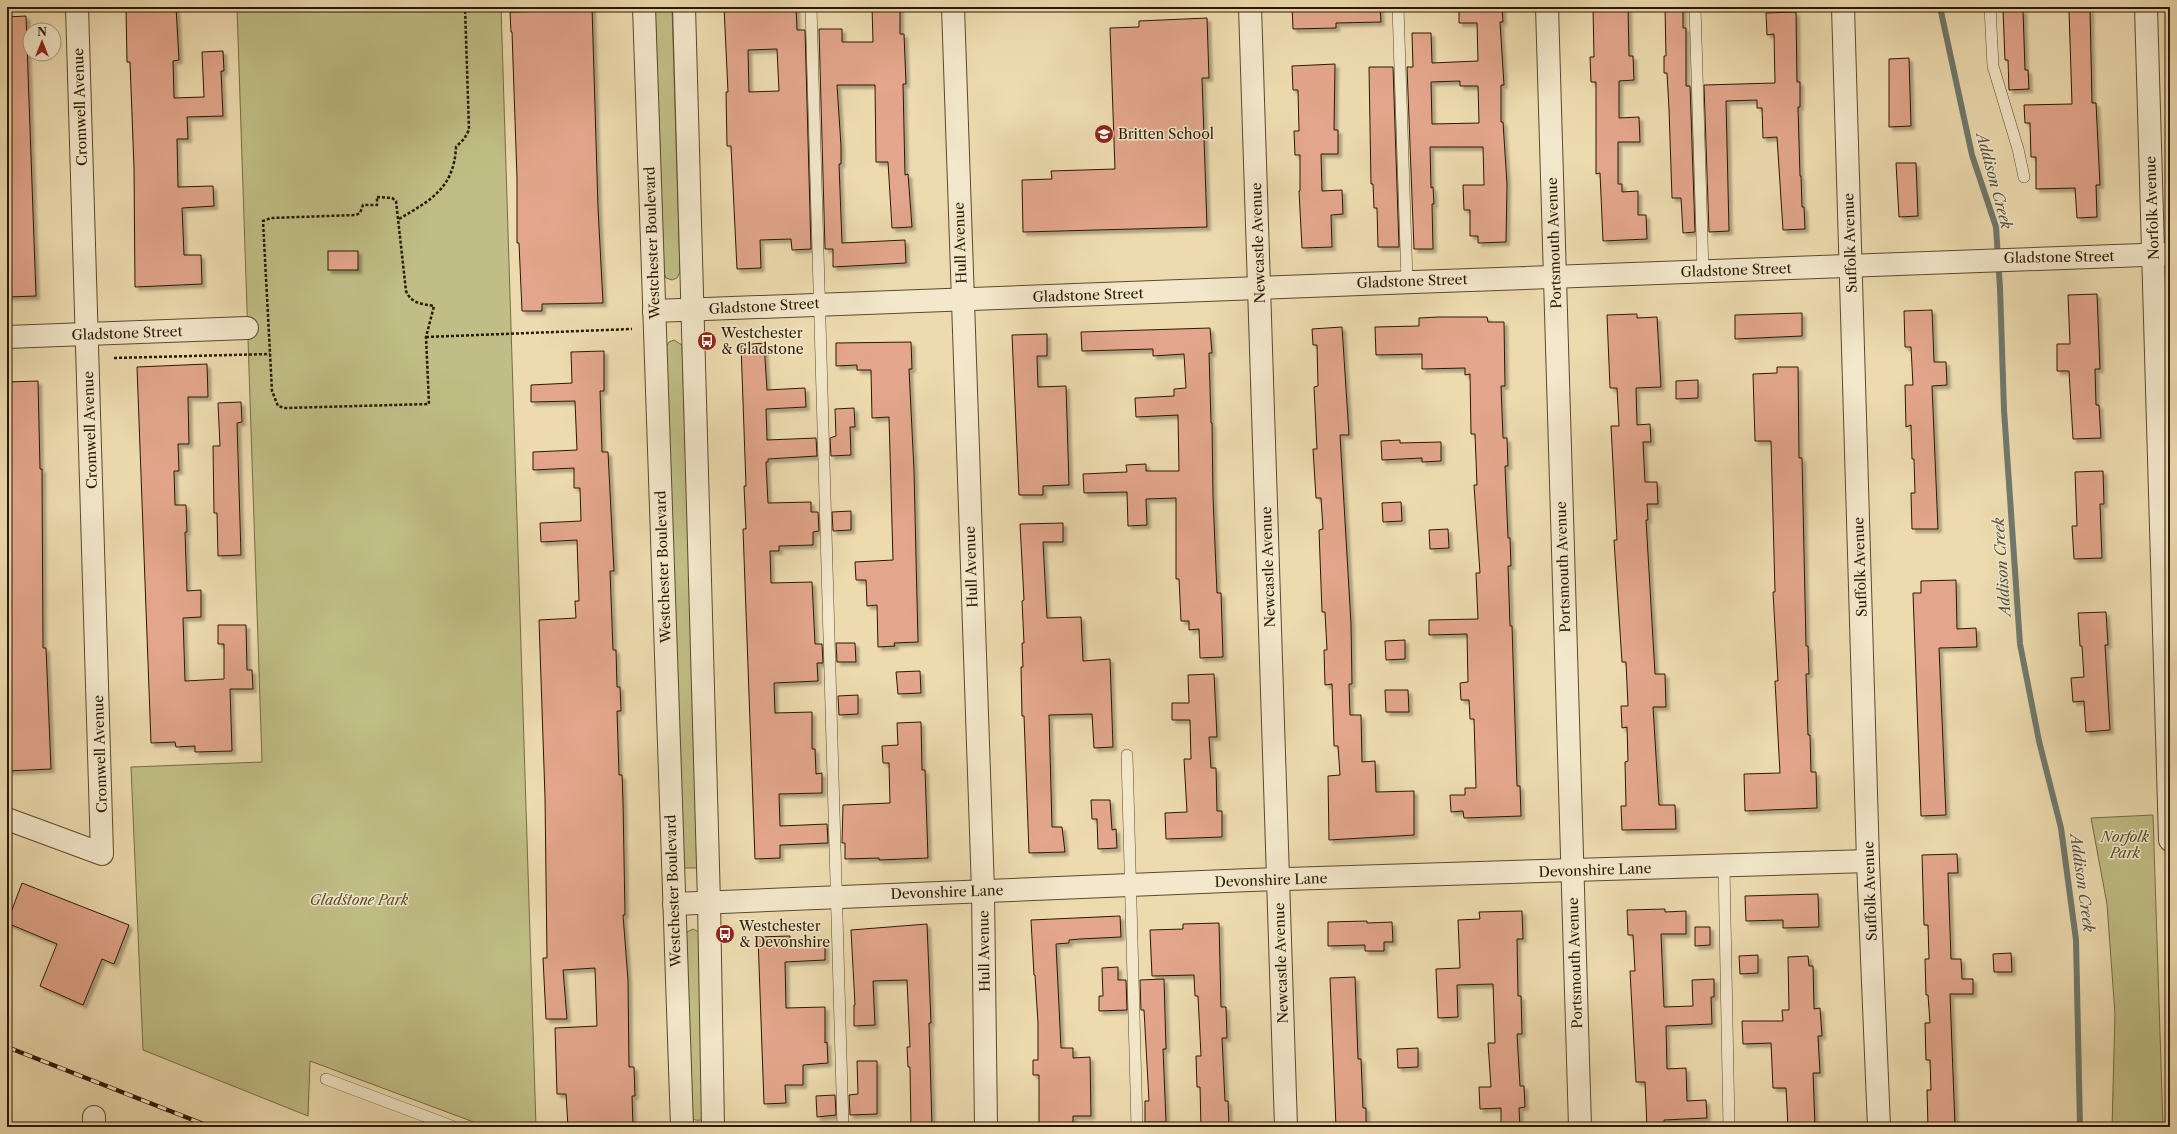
<svg xmlns="http://www.w3.org/2000/svg" width="2177" height="1134" font-family="'Libre Caslon Text',serif">
  <style>
    .green { fill: #c0be86; stroke: #756b44 }
    .lines { fill: none; stroke-linecap: round; stroke-linejoin: round }
    .stream { stroke: #6f796d; stroke-width: 6 }
    .building { fill: #e3a68c; stroke: #2a1801; fill-rule: evenodd; filter: url(#shadow) }
    .service-casing { stroke: #5b492c; stroke-width: 12 }
    .minor-casing { stroke: #5b492c; stroke-width: 24 }
    .tertiary-casing { stroke: #5b492c; stroke-width: 24 }
    .path { stroke: #2a1801; stroke-width: 2.5; stroke-dasharray: 3 2; stroke-linecap: butt }
    .service { stroke: #f3e8cb; stroke-width: 11 }
    .minor { stroke: #f3e8cb; stroke-width: 22 }
    .tertiary { stroke: #f3e8cb; stroke-width: 22 }
    .rail-casing { stroke: #2a1801; stroke-width: 4.5 }
    .rail { stroke: #f3e8cb; stroke-width: 3; stroke-dasharray: 9; stroke-linecap: butt }
    .labels { text-anchor: middle; stroke-width: 3; stroke-linejoin: round; paint-order: stroke }
    .street-label { font-size: 14px; fill: #2a1801; stroke: #f3e8cb }
    .poi-label { font-size: 14px; fill: #2a1801; stroke: #f3e8cb; text-anchor: start }
    .park-label { font-size: 14px; font-style: italic; fill: #574a29; stroke: #f3e8cb }
    .water-label { font-size: 15px; font-style: italic; fill: #525040; stroke: #f3e8cb }
  </style>
  <defs>
    <filter id="shadow"><feDropShadow dx="3.5" dy="3.5" stdDeviation="1" flood-color="#0004"/></filter>
  </defs>
  <rect width="100%" height="100%" fill="#eddbaf"/>
  <filter id="stains"><feTurbulence type="fractalNoise" baseFrequency=".005" numOctaves="4"/><feColorMatrix values="0 0 0 0 .2 0 0 0 0 .09 0 0 0 0 .02 0 0 0 .5 -.17"/></filter>
  <radialGradient id="worn" r=".72"><stop offset=".6" stop-color="#630" stop-opacity="0"/><stop offset="1" stop-color="#630" stop-opacity=".3"/></radialGradient>
  <!-- green -->
  <g class="green">
    <polygon points="237,7 501,7 536,1127 487,1127 310,1061 308,1116 143,1050 131,767 262,762"/>
    <polygon points="655,7 672,7 680,272 677,278 672,280 666,278 664,272"/>
    <polygon points="674,340 682,345 699,863 696,868 685,868 682,863 666,347 669,342"/>
    <polygon points="2153,815 2163,1127 2112,1127 2115,1014 2107,904 2091,818"/>
    <path d="M693,929L699,932L705,1119C698,1121 694,1121 690,1116L684,937L687,932Z"/>
  </g>
  <g class="lines">
    <!-- stream -->
    <polyline class="stream" points="1940,7 1972,155 1996,227 2000,288 2004,410 2020,644 2039,741 2061,828 2076,940 2080,1127"/>
  </g>
  <!-- building -->
  <g class="building">
    <polygon points="126,7 176,7 179,60 173,61 174,98 204,97 202,52 223,51 224,71 221,71 223,116 187,117 188,139 177,139 178,187 213,186 214,206 182,208 184,255 201,255 202,284 135,287 134,168 130,62 127,62"/>
    <polygon points="557,7 592,7 598,208 603,303 542,304 542,311 522,311 519,243 517,243 517,178 512,32 511,32 510,12 557,11"/>
    <path d="M724,7H796L797,30H805L811,249L792,250L791,239L760,240L761,268L737,269L731,146H727L726,92H728ZM777,49L779,91L749,92L748,50Z"/>
    <polygon points="872,7 900,7 900,34 904,34 906,84 903,84 905,175 908,174 912,227 892,228 888,162 876,162 875,85 837,85 841,146 841,164 839,164 842,243 905,240 906,263 833,267 833,249 825,249 819,29 842,29 842,42 873,42"/>
    <polygon points="1292,7 1380,7 1381,22 1336,23 1336,28 1293,29"/>
    <path d="M1459,7H1502L1503,22H1500L1504,85H1501V122H1503L1507,184L1506,242L1478,243V236H1470V210H1464L1463,185H1484L1483,147H1430L1431,188L1433,187L1434,204H1432L1433,249H1414L1407,67H1413L1412,33H1431L1432,63L1478,61L1477,23H1459ZM1460,81V86H1478L1479,123L1432,124L1431,82Z"/>
    <polygon points="1593,7 1628,7 1629,56 1633,56 1634,80 1619,81 1619,118 1639,117 1640,142 1618,142 1618,184 1622,184 1622,192 1638,191 1638,215 1646,215 1647,239 1603,241 1600,173 1596,174 1596,82 1591,82 1590,57 1594,57"/>
    <polygon points="1665,7 1683,7 1683,28 1686,28 1686,86 1690,86 1695,232 1683,233 1681,198 1672,198 1669,109 1667,73 1664,73 1664,56 1666,56"/>
    <polygon points="2090,9 2092,103 2096,103 2100,185 2096,185 2097,217 2077,218 2075,188 2036,189 2036,157 2031,157 2030,123 2025,123 2024,105 2072,104 2069,10"/>
    <polygon points="2003,10 2023,10 2025,70 2028,70 2029,89 2009,90 2008,60 2005,60"/>
    <polygon points="1796,12 1797,82 1800,82 1800,107 1798,107 1800,176 1801,176 1802,207 1804,207 1805,229 1783,230 1777,137 1763,138 1762,108 1757,108 1757,100 1726,101 1729,231 1709,232 1704,85 1775,83 1774,34 1767,35 1766,13"/>
    <polygon points="26,16 36,296 7,297 7,17"/>
    <polygon points="1207,18 1209,78 1202,78 1207,227 1023,232 1022,180 1052,179 1051,171 1115,169 1110,28 1139,27 1139,21"/>
    <polygon points="1909,58 1911,126 1889,127 1889,59"/>
    <polygon points="1335,64 1334,130 1338,130 1338,154 1321,154 1322,191 1342,190 1343,214 1331,215 1332,247 1302,248 1299,191 1300,191 1300,155 1295,155 1294,131 1299,131 1298,90 1293,90 1292,66"/>
    <polygon points="1369,67 1393,67 1399,247 1378,247 1377,208 1374,208 1373,184 1371,184"/>
    <polygon points="1896,163 1916,163 1918,216 1899,217"/>
    <rect x="328" y="251" width="30" height="19"/>
    <polygon points="2097,294 2100,369 2095,369 2096,405 2099,405 2101,438 2073,439 2069,371 2057,371 2057,344 2070,344 2068,295"/>
    <polygon points="1932,310 1934,362 1946,362 1947,385 1932,386 1938,529 1912,529 1911,493 1915,493 1914,459 1912,459 1911,425 1906,427 1905,385 1913,385 1911,347 1905,347 1904,311"/>
    <polygon points="1802,313 1802,336 1735,339 1735,315"/>
    <polygon points="1637,314 1637,318 1657,317 1661,387 1636,388 1637,425 1650,424 1651,442 1643,442 1645,482 1657,482 1658,504 1647,504 1648,520 1646,520 1655,674 1665,674 1666,707 1653,707 1659,805 1675,805 1676,829 1622,830 1621,806 1626,806 1625,762 1628,761 1627,727 1622,728 1621,706 1628,706 1626,662 1622,662 1614,540 1617,540 1611,426 1619,426 1617,388 1610,388 1607,315"/>
    <polygon points="1439,317 1487,317 1488,322 1504,322 1505,386 1501,386 1503,438 1507,438 1508,466 1505,466 1508,538 1510,538 1511,566 1508,566 1510,626 1512,626 1517,786 1520,786 1521,816 1464,818 1463,811 1451,812 1450,795 1465,795 1465,788 1476,788 1474,719 1470,719 1469,700 1461,700 1460,683 1468,682 1467,634 1429,635 1429,620 1478,619 1476,573 1480,573 1474,485 1477,485 1475,434 1471,434 1470,374 1465,375 1465,368 1422,369 1422,354 1376,355 1375,327 1419,326 1419,318"/>
    <polygon points="1342,327 1349,435 1340,435 1351,624 1352,684 1349,684 1350,715 1361,715 1362,762 1375,761 1376,792 1414,791 1414,835 1329,840 1328,776 1340,775 1338,746 1334,746 1332,684 1325,685 1324,650 1327,650 1325,612 1322,612 1319,530 1323,529 1321,498 1316,498 1313,449 1317,449 1314,387 1318,386 1317,345 1313,345 1312,329"/>
    <polygon points="1210,328 1212,353 1209,353 1211,423 1212,423 1213,497 1217,593 1221,593 1223,657 1200,658 1199,629 1189,630 1189,621 1181,621 1179,579 1176,579 1176,498 1146,499 1147,525 1128,526 1127,492 1084,493 1083,474 1127,472 1126,465 1146,464 1146,471 1179,471 1178,415 1136,417 1135,398 1174,396 1174,389 1186,388 1184,354 1153,356 1153,349 1082,351 1081,332"/>
    <polygon points="1047,334 1047,356 1037,356 1038,387 1066,386 1069,485 1043,486 1043,495 1019,495 1012,335"/>
    <polygon points="911,342 912,369 909,369 914,471 918,642 894,643 895,646 878,647 877,605 867,606 866,580 856,580 855,562 893,560 889,417 872,418 871,370 857,370 857,365 836,366 836,343"/>
    <polygon points="764,343 767,390 805,388 806,407 766,409 767,440 816,438 817,456 768,459 768,462 766,462 768,503 811,502 811,512 818,512 819,531 813,532 813,545 779,546 779,551 770,551 771,583 812,582 815,644 822,644 823,663 817,663 818,681 774,683 775,713 812,712 812,749 815,749 816,774 822,773 822,793 779,794 780,826 827,824 828,843 780,845 780,858 755,859 743,529 746,529 744,486 746,486 741,345"/>
    <polygon points="604,351 604,391 600,391 602,452 608,452 614,571 610,571 613,650 616,650 617,687 620,687 621,711 617,711 619,775 622,775 623,802 625,915 623,915 628,980 629,1067 634,1067 635,1096 632,1096 633,1127 568,1127 566,1094 557,1094 555,1028 597,1026 595,968 563,970 567,1019 546,1019 543,958 547,958 545,797 539,620 576,618 575,601 579,601 577,540 541,542 540,523 581,521 580,488 574,488 574,468 533,470 533,452 577,450 575,401 531,402 531,385 572,383 571,352"/>
    <polygon points="207,364 208,397 188,397 189,444 178,444 179,471 174,471 175,505 186,505 187,532 185,532 187,591 201,590 201,617 183,618 185,681 224,679 224,644 218,644 218,625 246,625 247,670 252,670 253,689 230,689 232,751 195,752 195,746 176,747 175,742 151,743 137,367"/>
    <polygon points="1777,367 1798,367 1799,458 1802,458 1806,646 1808,646 1809,674 1806,674 1808,735 1810,735 1811,772 1816,772 1817,808 1745,811 1744,774 1780,773 1775,681 1778,681 1773,592 1775,592 1771,441 1755,441 1753,374 1777,373"/>
    <polygon points="1698,380 1698,398 1676,399 1676,381"/>
    <polygon points="38,381 40,469 42,469 43,648 46,648 51,769 7,771 7,649 10,649 9,584 7,584 7,382"/>
    <polygon points="241,402 242,422 237,423 241,555 218,556 217,513 214,513 213,446 220,446 218,403"/>
    <polygon points="854,408 855,427 850,427 851,455 831,456 830,438 836,436 835,409"/>
    <polygon points="1400,440 1400,443 1441,442 1441,461 1422,462 1422,458 1382,460 1381,441"/>
    <polygon points="2103,471 2104,504 2100,504 2102,558 2074,559 2072,526 2077,526 2075,472"/>
    <polygon points="1401,502 1402,521 1383,522 1382,503"/>
    <polygon points="851,511 851,530 833,531 832,512"/>
    <polygon points="1063,523 1063,542 1043,542 1047,618 1081,617 1083,661 1110,659 1113,747 1094,748 1092,714 1049,715 1052,827 1062,827 1065,852 1029,853 1024,716 1022,716 1021,667 1023,667 1022,643 1024,643 1022,601 1024,600 1020,524"/>
    <polygon points="1448,529 1449,548 1430,549 1429,530"/>
    <polygon points="1956,580 1957,629 1976,628 1977,647 1939,648 1946,815 1921,816 1913,593 1921,593 1921,581"/>
    <polygon points="2106,612 2108,645 2105,645 2110,730 2086,732 2084,701 2073,702 2071,678 2084,677 2082,646 2080,646 2078,613"/>
    <polygon points="1405,640 1405,659 1386,660 1385,641"/>
    <polygon points="836,643 855,643 856,662 837,662"/>
    <polygon points="920,671 921,693 898,694 896,672"/>
    <polygon points="1214,674 1217,737 1209,737 1211,768 1216,768 1217,811 1222,811 1222,837 1166,839 1165,813 1187,812 1184,759 1191,759 1190,720 1172,720 1172,703 1189,703 1188,675"/>
    <polygon points="1385,690 1408,690 1409,712 1386,712"/>
    <polygon points="858,695 858,714 839,715 838,696"/>
    <polygon points="921,722 922,770 925,770 928,858 879,860 879,858 845,859 845,843 842,843 843,805 890,803 889,763 883,763 882,746 898,745 897,723"/>
    <polygon points="1091,800 1110,800 1112,830 1116,829 1117,848 1098,849 1097,819 1092,819"/>
    <polygon points="1957,854 1958,873 1948,873 1951,959 1961,959 1962,979 1973,979 1973,994 1950,994 1955,1126 1928,1127 1927,1090 1931,1090 1930,1060 1926,1060 1925,1023 1930,1023 1928,995 1926,995 1925,959 1929,959 1928,925 1924,925 1922,855"/>
    <polygon points="22,883 129,925 114,964 102,959 83,1005 40,986 57,944 7,923"/>
    <polygon points="1818,894 1819,927 1783,928 1783,920 1746,921 1745,896"/>
    <polygon points="1665,909 1665,912 1686,911 1686,934 1661,934 1664,1007 1693,1006 1692,980 1714,979 1714,997 1711,997 1712,1024 1666,1026 1667,1069 1686,1068 1687,1101 1706,1100 1707,1118 1664,1120 1664,1127 1647,1127 1645,1082 1636,1082 1630,971 1635,971 1633,935 1628,935 1627,910"/>
    <polygon points="1522,911 1523,939 1517,939 1518,996 1521,996 1522,1034 1517,1034 1520,1086 1524,1086 1525,1107 1519,1108 1520,1127 1501,1127 1501,1108 1480,1109 1479,1087 1491,1087 1488,1043 1495,1043 1493,984 1457,985 1458,1017 1438,1018 1436,969 1460,968 1458,920 1480,919 1479,912"/>
    <polygon points="1120,916 1121,937 1080,939 1069,940 1069,943 1056,944 1061,1048 1073,1048 1073,1058 1090,1057 1091,1116 1073,1116 1073,1127 1039,1127 1039,1075 1033,1075 1033,1060 1038,1060 1038,1023 1035,975 1034,975 1031,920"/>
    <polygon points="1367,921 1367,923 1392,922 1393,942 1384,942 1384,951 1365,951 1365,945 1328,946 1328,922"/>
    <polygon points="1219,923 1221,1007 1226,1007 1227,1038 1222,1038 1225,1101 1228,1101 1229,1127 1201,1127 1200,1087 1197,1087 1196,1056 1201,1056 1198,996 1195,996 1194,975 1152,976 1150,930 1183,929 1183,924"/>
    <polygon points="927,924 931,1023 929,1023 932,1127 911,1127 910,1067 908,1067 907,1047 910,1047 907,980 873,981 875,1025 854,1026 854,1005 855,1005 851,930"/>
    <polygon points="1695,927 1710,927 1710,945 1695,946"/>
    <polygon points="790,936 790,940 825,939 825,960 785,962 786,1008 825,1007 825,1043 827,1042 828,1063 803,1065 803,1085 785,1085 786,1103 764,1104 758,937"/>
    <polygon points="2011,953 2012,972 1994,972 1993,954"/>
    <polygon points="1758,955 1758,973 1740,974 1739,956"/>
    <polygon points="1808,956 1809,966 1813,966 1814,1009 1820,1008 1822,1036 1818,1036 1820,1073 1813,1073 1815,1127 1788,1127 1786,1088 1773,1088 1771,1043 1743,1044 1742,1021 1783,1021 1782,1010 1789,1010 1788,957"/>
    <polygon points="1118,967 1118,980 1126,980 1127,1010 1099,1011 1099,996 1103,996 1102,968"/>
    <polygon points="1355,977 1358,1059 1361,1059 1363,1108 1366,1108 1366,1127 1336,1127 1330,978"/>
    <polygon points="1164,979 1166,1049 1163,1049 1166,1122 1145,1122 1145,1101 1149,1101 1144,1010 1141,1010 1140,980"/>
    <polygon points="1418,1048 1418,1067 1398,1068 1397,1049"/>
    <polygon points="857,1061 877,1061 877,1114 850,1115 849,1095 858,1094"/>
    <polygon points="835,1095 836,1115 817,1117 816,1096"/>
  </g>
  <g class="lines">
    <!-- service casing -->
    <g class="service-casing">
      <g id="service">
        <polyline points="811,7 843,1127"/>
        <polyline points="1398,7 1407,281"/>
        <polyline points="1695,7 1703,272"/>
        <polyline points="1990,7 1993,66 2018,149 2024,177"/>
        <polyline points="1127,755 1137,1127"/>
        <polyline points="1724,866 1729,1127"/>
        <polyline points="326,1079 454,1127"/>
      </g>
    </g>
    <!-- minor casing -->
    <g class="minor-casing">
      <g id="minor">
        <polyline points="953,7 983,891 986,1127"/>
        <polyline points="1250,7 1286,1127"/>
        <polyline points="1547,7 1580,1127"/>
        <polyline points="1843,7 1868,861 1879,1127"/>
        <polyline points="2146,7 2170,840"/>
        <path d="M654,311C1159,294 1665,270 2170,254"/>
        <polyline points="7,337 247,328"/>
        <polyline points="7,819 102,854 77,7"/>
        <polyline points="674,904 1250,880 1868,861"/>
        <polyline points="94,1117 94,1127"/>
      </g>
    </g>
    <!-- tertiary casing -->
    <g class="tertiary-casing">
      <g id="tertiary">
        <polyline points="644,7 682,1127"/>
        <polyline points="684,7 709,902 713,1127"/>
      </g>
    </g>
    <!-- path -->
    <g class="path">
      <path d="M377,197L392,198L396,201L406,291C411,303 421,304 434,306L426,337L429,404L285,408L278,406L272,391L263,221L271,218L356,215L360,213L363,205H377Z"/>
      <path d="M399,219C431,200 454,188 456,147L464,139L469,130L465,7"/>
      <polyline points="426,337 632,329"/>
      <polyline points="114,358 270,354"/>
    </g>
    <!-- service -->
    <use href="#service" class="service"/>
    <!-- minor -->
    <use href="#minor" class="minor"/>
    <!-- tertiary -->
    <use href="#tertiary" class="tertiary"/>
    <!-- rail casing -->
    <g class="rail-casing">
      <polyline id="rail" points="7,1047 211,1127"/>
    </g>
    <!-- rail -->
    <use href="#rail" class="rail"/>
  </g>
  <!-- icons -->
  <defs>
    <g id="school-disc" transform="scale(1)"><circle r="9.5" fill="#8f2418" stroke="#f3e8cb"/><path d="M0-5L7-2L0 1L-7-2ZM-4 1L0 2.5L4 1V4Q0 6-4 4Z" fill="#fff"/></g>
    <g id="bus-disc" transform="scale(1)"><circle r="9.5" fill="#8f2418" stroke="#f3e8cb"/><path d="M-5-6H5V4H4V6H2V4H-2V6H-4V4H-5ZM-3.5-4V0h7V-4ZM-3.5 1.2v1.5H-2V1.2ZM2 1.2v1.5H3.5V1.2Z" fill="#fff"/></g>
  </defs>
  <g fill-rule="evenodd">
    <use href="#school-disc" x="1104" y="134"/>
    <use href="#bus-disc" x="707" y="341"/>
    <use href="#bus-disc" x="725" y="934"/>
  </g>
  <g class="labels">
    <!-- street labels -->
    <g class="street-label">
      <text transform="translate(80 107) rotate(-92)" y="5">Cromwell Avenue</text>
      <text transform="translate(2152 208) rotate(-92)" y="5">Norfolk Avenue</text>
      <text transform="translate(652 243) rotate(-92)" y="5">Westchester Boulevard</text>
      <text transform="translate(960 243) rotate(-92)" y="5">Hull Avenue</text>
      <text transform="translate(1258 243) rotate(-92)" y="5">Newcastle Avenue</text>
      <text transform="translate(1554 243) rotate(-92)" y="5">Portsmouth Avenue</text>
      <text transform="translate(1850 243) rotate(-92)" y="5">Suffolk Avenue</text>
      <text transform="translate(2059 257) rotate(-1)" y="5">Gladstone Street</text>
      <text transform="translate(1736 270) rotate(-2)" y="5">Gladstone Street</text>
      <text transform="translate(1412 281) rotate(-2)" y="5">Gladstone Street</text>
      <text transform="translate(1088 295) rotate(-2)" y="5">Gladstone Street</text>
      <text transform="translate(764 306) rotate(-3)" y="5">Gladstone Street</text>
      <text transform="translate(127 333) rotate(-2)" y="5">Gladstone Street</text>
      <text transform="translate(90 430) rotate(-92)" y="5">Cromwell Avenue</text>
      <text transform="translate(663 567) rotate(-92)" y="5">Westchester Boulevard</text>
      <text transform="translate(971 567) rotate(-92)" y="5">Hull Avenue</text>
      <text transform="translate(1268 567) rotate(-92)" y="5">Newcastle Avenue</text>
      <text transform="translate(1563 567) rotate(-92)" y="5">Portsmouth Avenue</text>
      <text transform="translate(1860 567) rotate(-92)" y="5">Suffolk Avenue</text>
      <text transform="translate(100 754) rotate(-92)" y="5">Cromwell Avenue</text>
      <text transform="translate(1595 870) rotate(-2)" y="5">Devonshire Lane</text>
      <text transform="translate(1271 880) rotate(-2)" y="5">Devonshire Lane</text>
      <text transform="translate(673 891) rotate(-92)" y="5">Westchester Boulevard</text>
      <text transform="translate(1870 891) rotate(-92)" y="5">Suffolk Avenue</text>
      <text transform="translate(947 892) rotate(-2)" y="5">Devonshire Lane</text>
      <text transform="translate(984 951) rotate(-91)" y="5">Hull Avenue</text>
      <text transform="translate(1281 963) rotate(-92)" y="5">Newcastle Avenue</text>
      <text transform="translate(1575 963) rotate(-92)" y="5">Portsmouth Avenue</text>
    </g>
    <!-- poi labels -->
    <g class="poi-label">
      <text x="1118" y="139">Britten School</text>
      <text x="721" y="338">Westchester<tspan x="721" dy="16">&amp; Gladstone</tspan></text>
      <text x="739" y="931">Westchester<tspan x="739" dy="16">&amp; Devonshire</tspan></text>
    </g>
    <!-- park labels -->
    <g class="park-label">
      <text x="2125" y="842">Norfolk<tspan x="2125" dy="16">Park</tspan></text>
      <text x="359" y="905">Gladstone Park</text>
    </g>
    <!-- water labels -->
    <g class="water-label">
      <text transform="translate(1994 181) rotate(75)" y="5">Addison Creek</text>
      <text transform="translate(2002 567) rotate(-94)" y="5">Addison Creek</text>
      <text transform="translate(2082 883) rotate(82)" y="5">Addison Creek</text>
    </g>
  </g>
  <!-- margin -->
  <rect width="2177" height="1134" fill="none" stroke="#eddbaf" stroke-width="24"/>
  <rect x="8" y="8" width="2161" height="1118" fill="none" stroke="#2a1801" stroke-width="2"/>
  <rect x="12" y="12" width="2153" height="1110" fill="none" stroke="#2a1801"/>
  <!-- north arrow -->
  <g transform="translate(42 42)"><circle r="19" fill="#f3e8cb" stroke="#a3957a"/>
  <path d="M0-3L7 15L0 10L-7 15Z" fill="#8f2418"/>
  <text y="-6" font-size="11" font-weight="bold" text-anchor="middle" fill="#2a1801">N</text>
  </g>
  <rect width="100%" height="100%" filter="url(#stains)"/>
  <rect width="100%" height="100%" fill="url(#worn)"/>
</svg>
